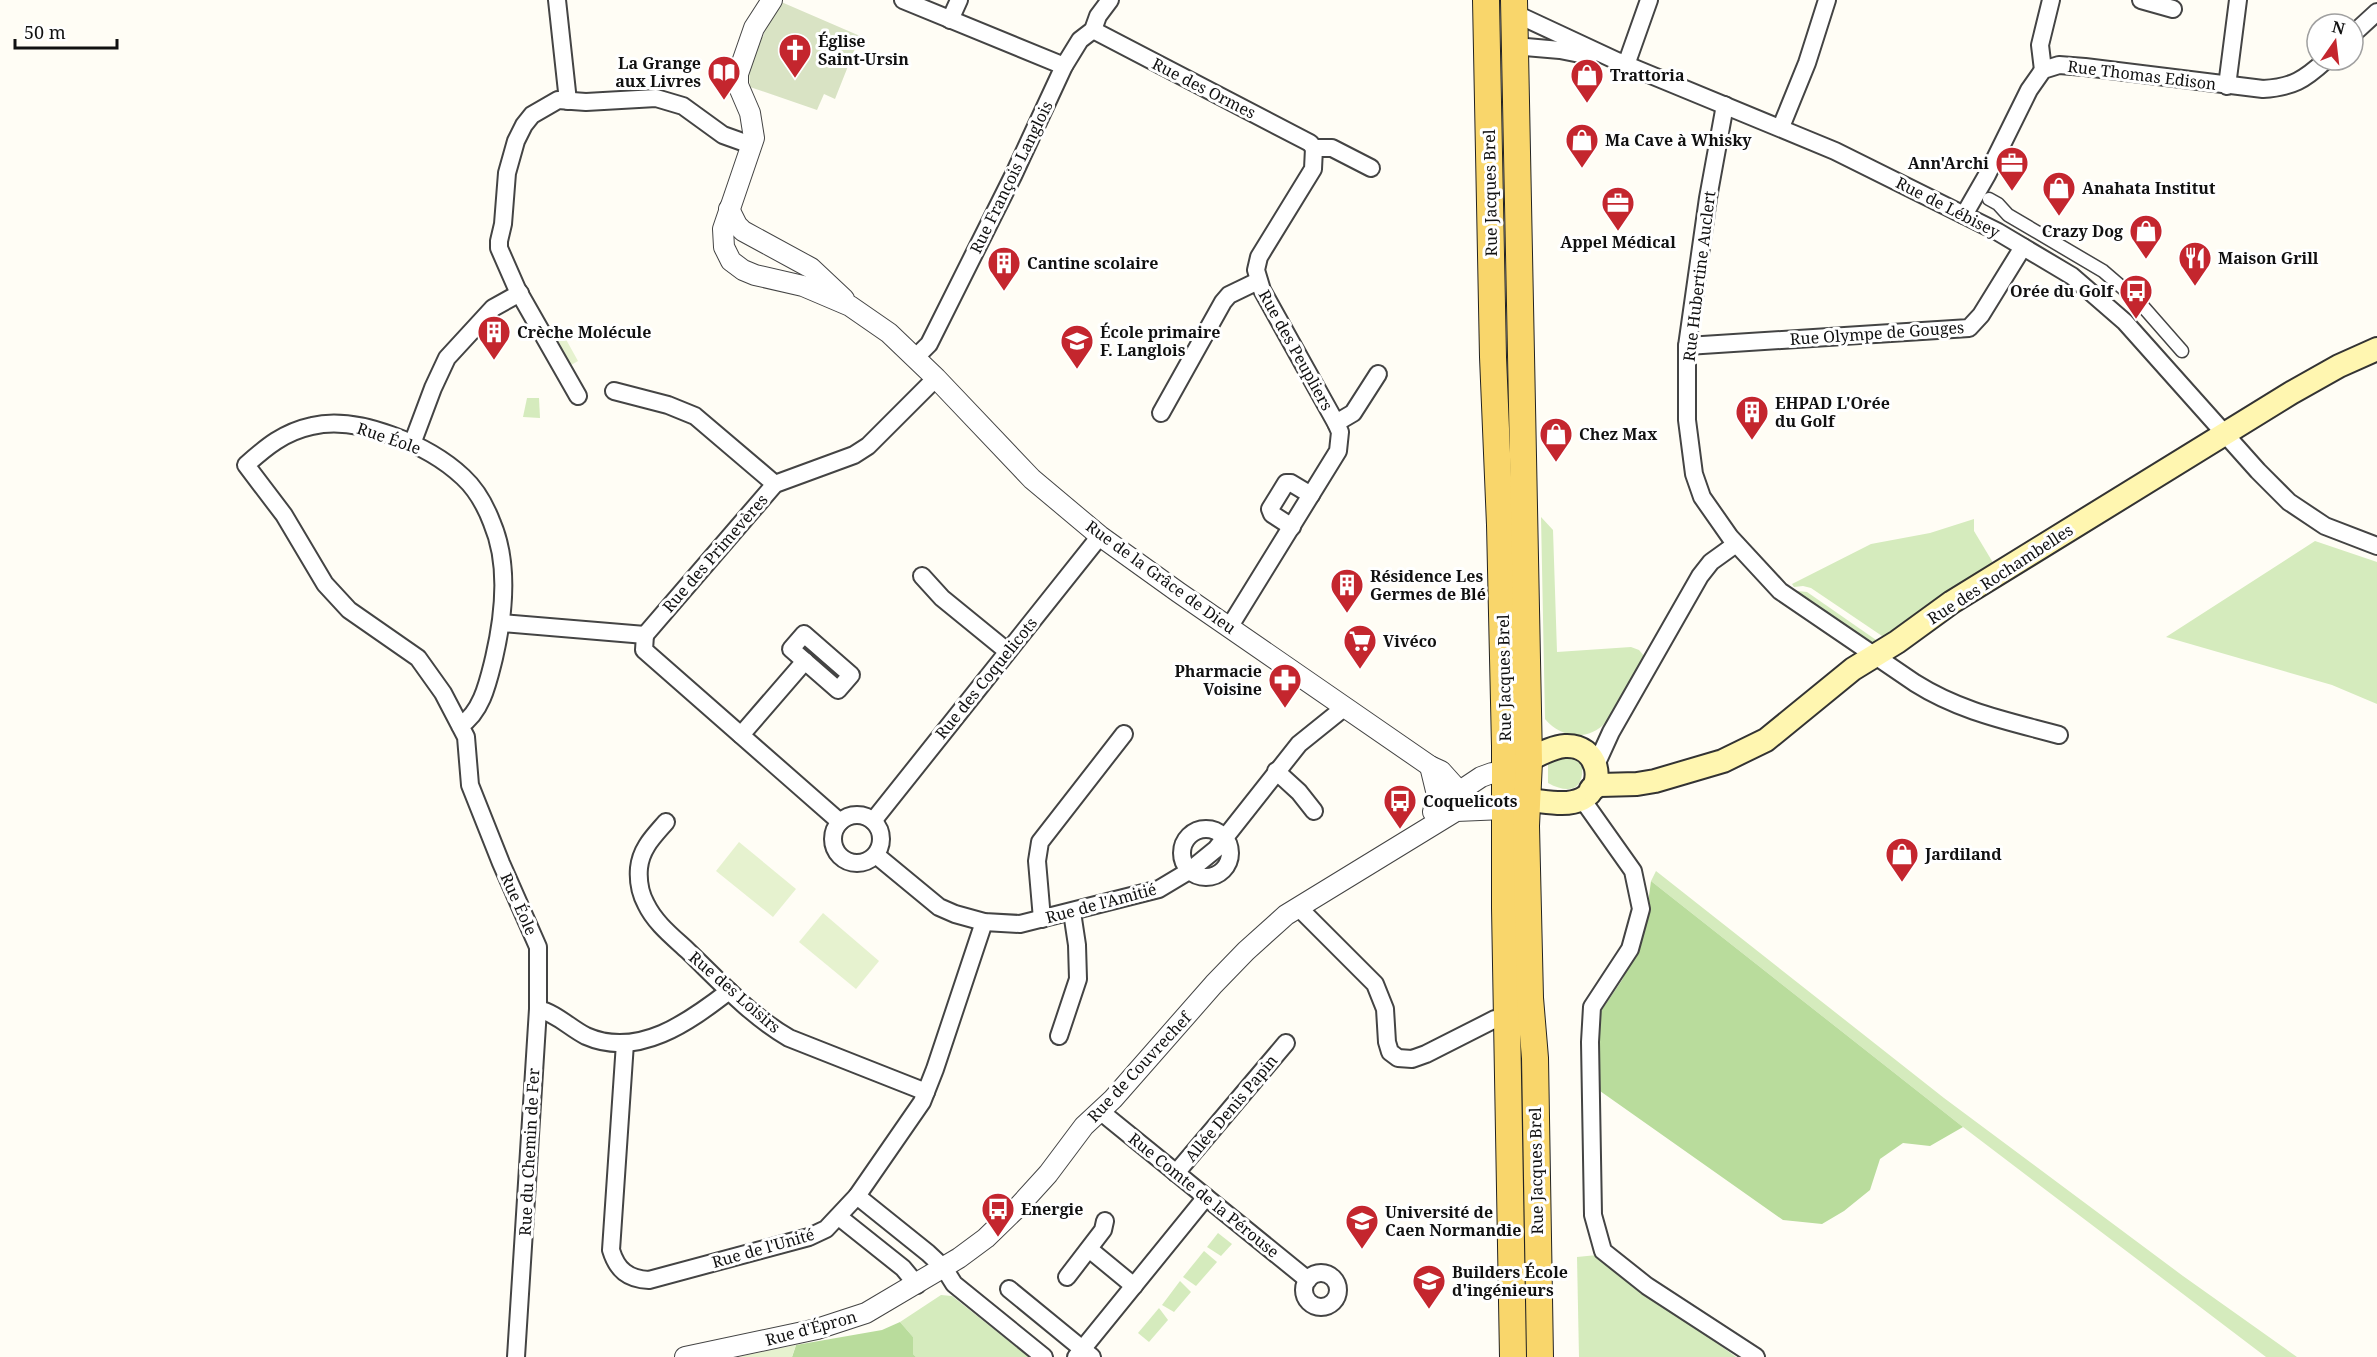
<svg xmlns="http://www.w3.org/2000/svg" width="2377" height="1357" font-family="'Noto Serif',serif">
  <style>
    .green { fill: #d5ebbd }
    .forest { fill: #b9dc9c }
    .cemetery { fill: #d9e3c4 }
    .pitch { fill: #e6f2cf }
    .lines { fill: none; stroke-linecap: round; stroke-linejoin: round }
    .pedestrian-casing { stroke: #444; stroke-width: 15 }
    .minor-casing { stroke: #444; stroke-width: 20 }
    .tertiary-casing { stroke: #444; stroke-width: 22 }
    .secondary-casing { stroke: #333; stroke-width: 26 }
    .primary-casing { stroke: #222; stroke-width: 28 }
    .pedestrian { stroke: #fff; stroke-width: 12 }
    .minor { stroke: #fff; stroke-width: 16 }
    .tertiary { stroke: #fff; stroke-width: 20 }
    .secondary { stroke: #fff6b0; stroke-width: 22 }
    .primary { stroke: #f9d66b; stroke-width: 26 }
    .labels { text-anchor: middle; stroke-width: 6; stroke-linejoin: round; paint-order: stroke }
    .poi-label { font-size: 16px; font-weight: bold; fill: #111; stroke: #fff; text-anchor: start }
    .street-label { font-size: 16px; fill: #111; stroke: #fff }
  </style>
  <rect width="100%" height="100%" fill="#fffdf5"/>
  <!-- green -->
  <g class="green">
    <polygon points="527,398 539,398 540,418 523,417"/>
    <path d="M1541,517L1553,530L1557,652L1631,647L1639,650L1644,656C1634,673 1618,709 1606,722C1588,742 1561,738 1545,719Z"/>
    <polygon points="1974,519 1974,531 1995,566 1888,640 1811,588 1803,586 1794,587 1792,584 1871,544 1930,533"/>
    <polygon points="2315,541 2377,562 2377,704 2332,685 2166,637"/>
    <polygon points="1789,590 1807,592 1879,642 1872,646"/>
    <path d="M1560,756H1574L1582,762C1585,790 1570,795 1548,783V763Z"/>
    <polygon points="1656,871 1944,1098 2183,1276 2297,1357 2266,1357 1963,1127 1651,881"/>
    <polygon points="1218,1233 1232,1244 1221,1256 1207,1247"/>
    <polygon points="1204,1251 1217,1262 1196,1286 1183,1277"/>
    <polygon points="1597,1255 1736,1357 1579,1357 1577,1257"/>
    <polygon points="1180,1281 1191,1292 1174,1312 1162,1305"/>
    <polygon points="941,1295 952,1296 1029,1357 916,1357 913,1354 913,1337 900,1322"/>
    <polygon points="1159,1308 1168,1320 1149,1342 1138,1333"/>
  </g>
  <!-- forest -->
  <g class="forest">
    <polygon points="1651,881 1963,1127 1930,1146 1903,1143 1880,1159 1870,1190 1844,1211 1822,1224 1783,1220 1600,1091 1598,1049 1599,1014 1622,980 1644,933"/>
    <polygon points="900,1322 913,1337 913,1354 916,1357 792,1357 796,1345 882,1330"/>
  </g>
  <!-- cemetery -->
  <polygon class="cemetery" points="779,1 860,36 835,99 824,94 817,110 750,87 749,72 759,37 763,37 766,26"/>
  <!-- pitch -->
  <g class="pitch">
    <polygon points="563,334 578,361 571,365 556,338"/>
    <polygon points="739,842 796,889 773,917 716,871"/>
    <polygon points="823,913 879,961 856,989 799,942"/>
    <polygon points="796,1345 792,1357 738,1357"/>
  </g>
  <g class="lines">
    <!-- pedestrian casing -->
    <g class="pedestrian-casing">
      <polyline id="pedestrian" points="1989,199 1998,204 2008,215 2103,271 2139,302 2182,351"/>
    </g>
    <!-- minor casing -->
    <g class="minor-casing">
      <g id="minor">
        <polyline points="557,0 568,101"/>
        <polyline points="903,0 1064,66"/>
        <polyline points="2141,0 2173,9"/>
        <polyline points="1514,13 1617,61 1835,151 1998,232 2072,276 2125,322 2258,471 2289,502 2325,526 2377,546"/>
        <polyline points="950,20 959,0"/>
        <polyline points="1093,30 1310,143 1314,148"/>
        <polyline points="2353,34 2377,12"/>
        <polyline points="1514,46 1560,50 1590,56"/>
        <polyline points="1626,65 1649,0"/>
        <polyline points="2043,70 2040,45 2051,0"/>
        <polyline points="2227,86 2238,0"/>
        <path d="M1725,105L1708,198L1687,346V420L1694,474L1702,497L1730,537L1780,591L1915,683C1961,712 2008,721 2059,735"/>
        <polyline points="1781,127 1807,63 1827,0"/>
        <polyline points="1314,148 1332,148 1371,168"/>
        <path d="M1964,215L1987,175L2029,90L2043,70L2059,65L2085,67L2263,89C2293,87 2304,80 2326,60"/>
        <polyline points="1687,346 1969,328 1981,315 2023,247"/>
        <polyline points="916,357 929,344 1013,176 1064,66 1080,40 1093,30 1098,16 1110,0"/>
        <polyline points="614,391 668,405 695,416 775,484"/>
        <polyline points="578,396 517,289 499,248 499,241 503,224 507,173 516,141 524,125 532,115 558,100 586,102 656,98 683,106 723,135 751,145"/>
        <polyline points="1161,413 1223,302 1229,295 1258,281"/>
        <polyline points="1336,423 1353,413 1378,374"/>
        <polyline points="412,444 433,388 447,358 493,308 520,293"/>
        <polyline points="1292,527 1272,514 1270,509 1286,483 1291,483 1311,495"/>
        <polyline points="922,576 942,598 1007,651"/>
        <polyline points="501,623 645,635"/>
        <polyline points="1230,626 1338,451 1340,432 1336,423 1262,290 1256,270 1259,257 1313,169 1314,148"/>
        <polygon points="804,634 851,675 838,690 791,649"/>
        <polyline points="645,635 775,484 854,455 868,446 936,378"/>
        <polyline points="645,635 644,650 840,822"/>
        <path d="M460,726C482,712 488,682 494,658C504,615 510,565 492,523C486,507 476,489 463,477C429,445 358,415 312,426C284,432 266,447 246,465L284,515L325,584L349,610L418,658L443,693L466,737L470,785L501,863L538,947V1009L516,1357"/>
        <polyline points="741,735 805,661"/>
        <polyline points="1596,765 1611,732 1700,576 1711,562 1736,544"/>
        <polyline points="1276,771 1299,792 1314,811"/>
        <polyline points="1582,799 1633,871 1641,909 1630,949 1592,1007 1590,1042 1593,1215 1603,1251 1647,1286 1756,1357"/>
        <circle cx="857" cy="839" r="24"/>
        <polyline points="873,821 1100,536"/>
        <path d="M666,822C654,836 641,848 639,868C638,880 640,893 646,904C655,923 673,937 688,951C720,982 751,1016 789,1038L926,1092"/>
        <circle cx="1206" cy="853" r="24"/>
        <polyline points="876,855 939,907 955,914 984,922 1020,924 1159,889 1189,871 1216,849 1299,744 1345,707"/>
        <polyline points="1298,907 1375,984 1385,1009 1387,1042 1390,1052 1398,1058 1412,1059 1426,1054 1495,1019 1507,1019"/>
        <polyline points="1042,919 1037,861 1040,842 1124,734"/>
        <path d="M538,1009C556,1013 570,1028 586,1036C638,1059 689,1022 729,991"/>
        <polyline points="1059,1036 1078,979 1077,945 1072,912"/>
        <path d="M625,1043L611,1250C617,1270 628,1279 649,1280L809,1237L826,1229L857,1196L922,1102L935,1069L984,922"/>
        <polyline points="1100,1111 1308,1280"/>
        <polyline points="1176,1173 1286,1043"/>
        <polyline points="857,1196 928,1253 944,1268 954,1284 1044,1357"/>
        <polyline points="839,1217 903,1268 917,1285"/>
        <polyline points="1089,1249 1134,1286"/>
        <circle cx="1321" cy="1290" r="17"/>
        <polyline points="1067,1277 1103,1230 1105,1221"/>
        <polyline points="1009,1289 1092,1357"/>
        <polyline points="1076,1357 1206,1197"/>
      </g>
    </g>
    <!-- tertiary casing -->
    <g class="tertiary-casing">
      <g id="tertiary">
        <polyline points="772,0 754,28 738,74 738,85 750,113 754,138 723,229 724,247 731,261 743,270 755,275 803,286 850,306 889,333 936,378 1032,479 1100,536 1178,592 1430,766 1441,771 1459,791 1456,811"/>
        <polyline points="729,209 737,225 743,231 811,268 844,299"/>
        <polyline points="1430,766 1437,795 1433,812"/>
        <polyline points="1448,799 1481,777 1492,773"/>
        <polyline points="685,1357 817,1329 866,1313 959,1258 986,1238 1018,1207 1048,1174 1084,1126 1113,1099 1214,984 1246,951 1286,915 1456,811 1504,809 1517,804"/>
      </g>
    </g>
    <!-- secondary casing -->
    <g class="secondary-casing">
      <g id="secondary">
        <path d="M1514,766C1530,761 1548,747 1565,746C1599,744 1607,786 1582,799C1566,807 1544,801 1527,800"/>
        <polyline points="1591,789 1600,785 1637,784 1655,781 1723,761 1766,740 1853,669 1897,642 1952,602 2291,393 2339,366 2377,349"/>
      </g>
    </g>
    <!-- primary casing -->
    <g class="primary-casing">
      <g id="primary">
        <polyline points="1486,0 1493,357 1500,525 1505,746 1505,908 1513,1357"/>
        <polyline points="1514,0 1529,761 1526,826 1530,998 1535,1058 1540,1357"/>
      </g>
    </g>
    <!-- pedestrian -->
    <use href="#pedestrian" class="pedestrian"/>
    <!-- minor -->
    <use href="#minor" class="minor"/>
    <!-- tertiary -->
    <use href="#tertiary" class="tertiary"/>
    <!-- secondary -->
    <use href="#secondary" class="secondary"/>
    <!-- primary -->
    <use href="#primary" class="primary"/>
  </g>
  <!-- icons -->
  <defs>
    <g id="church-pin" transform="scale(1.725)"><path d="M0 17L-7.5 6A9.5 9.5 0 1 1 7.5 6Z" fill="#c4262e" stroke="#fff"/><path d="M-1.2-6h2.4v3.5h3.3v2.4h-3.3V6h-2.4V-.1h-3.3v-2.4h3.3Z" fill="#fff"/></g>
    <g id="library-pin" transform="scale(1.725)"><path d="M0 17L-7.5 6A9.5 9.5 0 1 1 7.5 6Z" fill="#c4262e" stroke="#fff"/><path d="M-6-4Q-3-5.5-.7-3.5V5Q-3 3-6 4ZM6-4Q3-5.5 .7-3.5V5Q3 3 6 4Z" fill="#fff"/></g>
    <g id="shop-pin" transform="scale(1.725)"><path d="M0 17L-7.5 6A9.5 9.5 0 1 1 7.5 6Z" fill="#c4262e" stroke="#fff"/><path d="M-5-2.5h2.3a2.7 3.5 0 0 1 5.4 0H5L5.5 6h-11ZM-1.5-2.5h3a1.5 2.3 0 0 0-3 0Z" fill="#fff"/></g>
    <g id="office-pin" transform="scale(1.725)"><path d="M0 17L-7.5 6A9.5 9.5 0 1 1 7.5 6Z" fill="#c4262e" stroke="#fff"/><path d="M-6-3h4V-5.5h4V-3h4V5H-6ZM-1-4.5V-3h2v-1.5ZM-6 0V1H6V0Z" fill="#fff"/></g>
    <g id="restaurant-pin" transform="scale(1.725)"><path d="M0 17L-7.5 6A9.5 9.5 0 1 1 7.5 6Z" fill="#c4262e" stroke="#fff"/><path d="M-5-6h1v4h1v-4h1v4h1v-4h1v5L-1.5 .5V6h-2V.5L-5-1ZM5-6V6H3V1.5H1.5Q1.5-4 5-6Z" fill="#fff"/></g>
    <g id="building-pin" transform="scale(1.725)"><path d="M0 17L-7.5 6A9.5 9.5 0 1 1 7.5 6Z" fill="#c4262e" stroke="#fff"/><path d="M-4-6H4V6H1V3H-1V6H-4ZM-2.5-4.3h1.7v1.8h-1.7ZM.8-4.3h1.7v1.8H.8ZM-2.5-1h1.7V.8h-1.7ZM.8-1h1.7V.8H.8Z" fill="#fff"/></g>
    <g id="bus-pin" transform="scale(1.725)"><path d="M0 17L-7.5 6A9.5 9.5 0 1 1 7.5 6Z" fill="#c4262e" stroke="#fff"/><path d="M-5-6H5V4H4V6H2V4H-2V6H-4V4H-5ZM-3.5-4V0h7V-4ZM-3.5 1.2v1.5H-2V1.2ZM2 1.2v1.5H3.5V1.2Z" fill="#fff"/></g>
    <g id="school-pin" transform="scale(1.725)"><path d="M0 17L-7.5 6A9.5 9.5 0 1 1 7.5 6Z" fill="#c4262e" stroke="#fff"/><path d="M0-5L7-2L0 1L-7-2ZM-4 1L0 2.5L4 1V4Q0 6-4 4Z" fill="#fff"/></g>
    <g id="supermarket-pin" transform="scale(1.725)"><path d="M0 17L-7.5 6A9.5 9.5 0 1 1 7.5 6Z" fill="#c4262e" stroke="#fff"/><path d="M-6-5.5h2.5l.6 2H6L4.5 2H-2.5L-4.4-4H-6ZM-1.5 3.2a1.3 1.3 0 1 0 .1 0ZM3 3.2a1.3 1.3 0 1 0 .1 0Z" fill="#fff"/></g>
    <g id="pharmacy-pin" transform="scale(1.725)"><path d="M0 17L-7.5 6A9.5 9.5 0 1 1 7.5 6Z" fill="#c4262e" stroke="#fff"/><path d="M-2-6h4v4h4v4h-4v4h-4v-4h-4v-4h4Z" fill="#fff"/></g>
    <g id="university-pin" transform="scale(1.725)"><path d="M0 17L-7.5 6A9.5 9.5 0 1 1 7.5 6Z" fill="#c4262e" stroke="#fff"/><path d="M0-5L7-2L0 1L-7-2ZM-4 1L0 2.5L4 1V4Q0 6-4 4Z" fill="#fff"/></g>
  </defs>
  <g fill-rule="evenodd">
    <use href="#church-pin" x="795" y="50"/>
    <use href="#library-pin" x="724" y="72"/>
    <use href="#shop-pin" x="1587" y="75"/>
    <use href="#shop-pin" x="1582" y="140"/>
    <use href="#office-pin" x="2012" y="163"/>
    <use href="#shop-pin" x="2059" y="188"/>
    <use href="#office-pin" x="1618" y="203"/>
    <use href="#shop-pin" x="2146" y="231"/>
    <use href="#restaurant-pin" x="2195" y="258"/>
    <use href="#building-pin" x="1004" y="263"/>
    <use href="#bus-pin" x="2136" y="291"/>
    <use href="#building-pin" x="494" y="332"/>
    <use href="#school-pin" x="1077" y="341"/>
    <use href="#building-pin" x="1752" y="412"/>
    <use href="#shop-pin" x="1556" y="434"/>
    <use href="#building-pin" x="1347" y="585"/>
    <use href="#supermarket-pin" x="1360" y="641"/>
    <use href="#pharmacy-pin" x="1285" y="680"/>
    <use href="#bus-pin" x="1400" y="801"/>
    <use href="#shop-pin" x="1902" y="854"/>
    <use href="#bus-pin" x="998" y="1209"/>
    <use href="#university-pin" x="1362" y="1221"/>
    <use href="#university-pin" x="1429" y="1281"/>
  </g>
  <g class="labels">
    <!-- poi labels -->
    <g class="poi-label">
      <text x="818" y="47">Église<tspan x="818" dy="18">Saint-Ursin</tspan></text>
      <text x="701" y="69" text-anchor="end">La Grange<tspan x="701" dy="18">aux Livres</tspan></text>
      <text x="1610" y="81">Trattoria</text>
      <text x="1605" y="146">Ma Cave à Whisky</text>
      <text x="1989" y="169" text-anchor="end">Ann'Archi</text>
      <text x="2082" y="194">Anahata Institut</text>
      <text x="2123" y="237" text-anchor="end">Crazy Dog</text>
      <text x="1618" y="248" text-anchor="middle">Appel Médical</text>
      <text x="2218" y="264">Maison Grill</text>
      <text x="1027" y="269">Cantine scolaire</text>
      <text x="2113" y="297" text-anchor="end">Orée du Golf</text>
      <text x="517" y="338">Crèche Molécule</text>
      <text x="1100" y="338">École primaire<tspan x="1100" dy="18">F. Langlois</tspan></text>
      <text x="1775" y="409">EHPAD L'Orée<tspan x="1775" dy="18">du Golf</tspan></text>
      <text x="1579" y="440">Chez Max</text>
      <text x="1370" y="582">Résidence Les<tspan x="1370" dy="18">Germes de Blé</tspan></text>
      <text x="1383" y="647">Vivéco</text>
      <text x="1262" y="677" text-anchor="end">Pharmacie<tspan x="1262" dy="18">Voisine</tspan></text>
      <text x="1423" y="807">Coquelicots</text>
      <text x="1925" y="860">Jardiland</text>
      <text x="1021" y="1215">Energie</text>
      <text x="1385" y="1218">Université de<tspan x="1385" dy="18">Caen Normandie</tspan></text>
      <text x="1452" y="1278">Builders École<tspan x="1452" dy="18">d'ingénieurs</tspan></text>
    </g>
    <!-- street labels -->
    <g class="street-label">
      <text transform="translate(2142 75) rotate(7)" y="6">Rue Thomas Edison</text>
      <text transform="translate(1204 88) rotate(27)" y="6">Rue des Ormes</text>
      <text transform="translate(1011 177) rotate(-64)" y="6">Rue François Langlois</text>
      <text transform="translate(1490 193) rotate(-91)" y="6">Rue Jacques Brel</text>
      <text transform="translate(1948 207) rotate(27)" y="6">Rue de Lébisey</text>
      <text transform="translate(1699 276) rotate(-83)" y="6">Rue Hubertine Auclert</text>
      <text transform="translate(1877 333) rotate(-4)" y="6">Rue Olympe de Gouges</text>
      <text transform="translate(1296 350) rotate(61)" y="6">Rue des Peupliers</text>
      <text transform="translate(389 438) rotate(19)" y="6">Rue Éole</text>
      <text transform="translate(715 553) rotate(-49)" y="6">Rue des Primevères</text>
      <text transform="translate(2000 574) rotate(-33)" y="6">Rue des Rochambelles</text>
      <text transform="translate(1161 577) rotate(36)" y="6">Rue de la Grâce de Dieu</text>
      <text transform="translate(986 678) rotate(-51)" y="6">Rue des Coquelicots</text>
      <text transform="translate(1504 678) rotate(-91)" y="6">Rue Jacques Brel</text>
      <text transform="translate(1101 903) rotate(-15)" y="6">Rue de l'Amitié</text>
      <text transform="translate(519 904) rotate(66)" y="6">Rue Éole</text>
      <text transform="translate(735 992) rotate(41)" y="6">Rue des Loisirs</text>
      <text transform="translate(1139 1067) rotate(-47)" y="6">Rue de Couvrechef</text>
      <text transform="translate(1231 1108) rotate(-50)" y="6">Allée Denis Papin</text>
      <text transform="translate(529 1152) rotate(-87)" y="6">Rue du Chemin de Fer</text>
      <text transform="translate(1536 1171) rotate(-91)" y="6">Rue Jacques Brel</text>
      <text transform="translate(1204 1195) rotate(39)" y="6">Rue Comte de la Pérouse</text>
      <text transform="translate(763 1248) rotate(-16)" y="6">Rue de l'Unité</text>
      <text transform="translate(811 1328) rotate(-15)" y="6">Rue d'Épron</text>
    </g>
  </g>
  <!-- north arrow -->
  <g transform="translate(2335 42) rotate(14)"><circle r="28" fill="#ffffff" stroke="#a0a0a0" stroke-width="1.5"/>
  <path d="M0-4.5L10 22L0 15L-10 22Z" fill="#c4262e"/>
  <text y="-9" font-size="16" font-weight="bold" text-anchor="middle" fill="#111111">N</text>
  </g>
  <!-- scale -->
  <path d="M15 39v9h102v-9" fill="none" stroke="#111111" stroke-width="3"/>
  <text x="24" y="39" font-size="18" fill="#111111" stroke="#ffffff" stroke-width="4.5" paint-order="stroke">50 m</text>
</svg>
